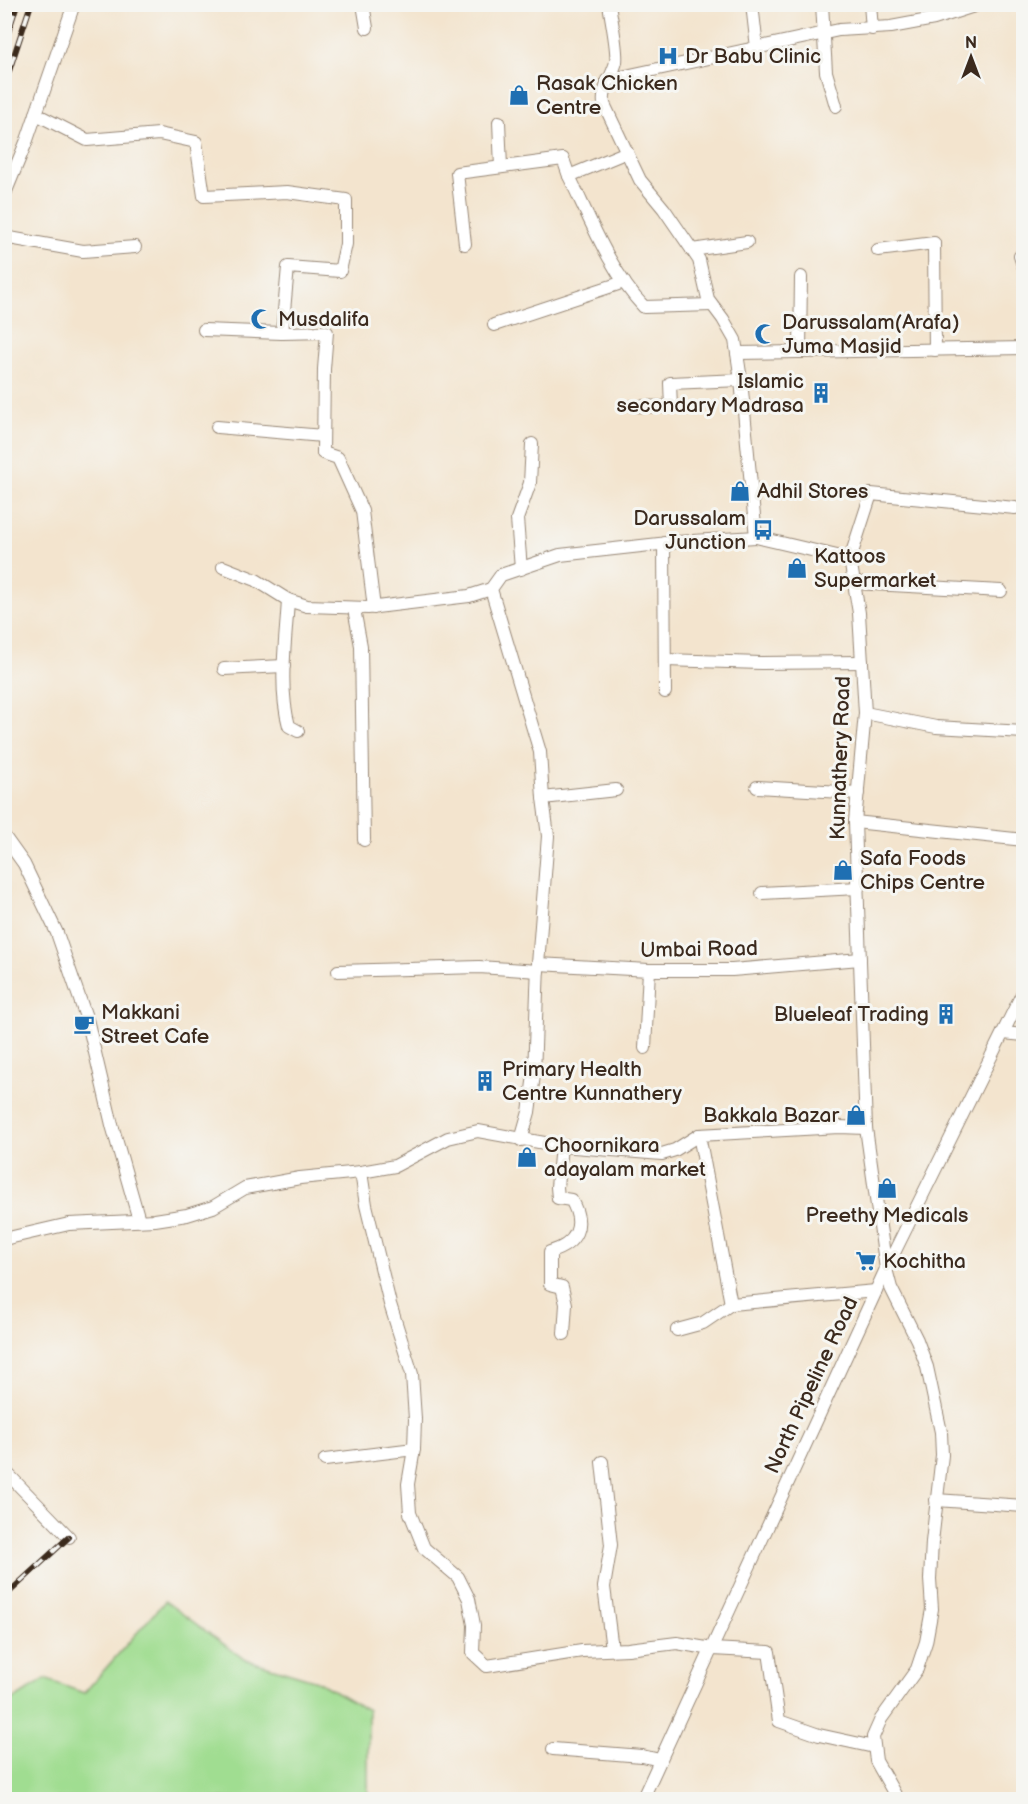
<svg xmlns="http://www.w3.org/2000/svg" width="1028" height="1804" font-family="'Balsamiq Sans',sans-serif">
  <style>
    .green { fill: #a0dd91; stroke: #6e8458; stroke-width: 1.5 }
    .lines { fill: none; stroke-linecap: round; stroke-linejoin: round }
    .minor-casing { stroke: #978776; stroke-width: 14 }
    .minor { stroke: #fff; stroke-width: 12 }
    .rail-casing { stroke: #3b2a1e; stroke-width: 6 }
    .rail { stroke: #f6f6f2; stroke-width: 4; stroke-dasharray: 11; stroke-linecap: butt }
    .labels { text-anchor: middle; stroke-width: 6; stroke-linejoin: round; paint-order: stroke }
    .poi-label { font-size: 21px; fill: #3b2a1e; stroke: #f6f6f2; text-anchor: start }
    .street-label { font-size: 21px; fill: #3b2a1e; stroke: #f6f6f2 }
  </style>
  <rect width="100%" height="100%" fill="#f6f6f2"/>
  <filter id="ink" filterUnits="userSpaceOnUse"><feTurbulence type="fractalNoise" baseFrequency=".0167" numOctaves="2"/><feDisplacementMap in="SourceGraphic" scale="12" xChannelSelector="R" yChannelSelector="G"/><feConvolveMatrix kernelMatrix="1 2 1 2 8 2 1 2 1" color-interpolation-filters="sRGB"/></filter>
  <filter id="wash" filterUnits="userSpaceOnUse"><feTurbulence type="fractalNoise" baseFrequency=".008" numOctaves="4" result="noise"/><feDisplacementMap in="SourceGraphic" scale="24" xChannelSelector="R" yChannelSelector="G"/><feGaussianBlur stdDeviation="1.35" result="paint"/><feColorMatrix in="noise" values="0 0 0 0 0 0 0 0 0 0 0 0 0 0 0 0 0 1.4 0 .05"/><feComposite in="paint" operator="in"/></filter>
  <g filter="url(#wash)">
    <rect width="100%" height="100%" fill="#f3e4ce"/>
    <!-- green -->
    <polygon class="green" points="165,1601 244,1659 317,1681 368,1710 368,1799 5,1799 5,1705 45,1679 84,1693"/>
  </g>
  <g filter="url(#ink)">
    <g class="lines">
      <!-- minor casing -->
      <g class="minor-casing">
        <g id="minor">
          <polyline points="363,4 367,28"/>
          <path d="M609,4C611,18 618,51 616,62C612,77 602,88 604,104L640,180L664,209L699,260L708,299L723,319L735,340L741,380L756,537L850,559L859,613L865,713L855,822L866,1128L886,1269L891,1288L917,1340L927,1367L941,1432L942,1455L932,1542L930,1579L932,1609L926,1642L917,1669L881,1719L873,1737L876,1761L898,1800"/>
          <polyline points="752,4 757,48"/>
          <polyline points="822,4 826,72 836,106"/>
          <polyline points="870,4 872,29"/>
          <polyline points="607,80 839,30 891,27 934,19 980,4"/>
          <polyline points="36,114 87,140 159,134 196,142 204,196 287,192 346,200 346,244 340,271 288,267 282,333 327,332 324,369 323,453 338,458 362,511 374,608"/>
          <polyline points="499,122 501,167"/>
          <path d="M627,152L569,176C590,219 611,273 644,307L712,305"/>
          <polyline points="4,196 27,140 74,4"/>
          <polyline points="4,237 83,251 135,247"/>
          <polyline points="465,244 457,173 563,159 569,176"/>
          <polyline points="692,250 747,242"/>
          <polyline points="878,250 934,243 935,350"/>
          <polyline points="1024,255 1020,256 1024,268"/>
          <polyline points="494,325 624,282"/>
          <polyline points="204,330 282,333"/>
          <polyline points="800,352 801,277"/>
          <polyline points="737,353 1024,348"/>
          <polyline points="633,406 671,407 670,383 741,380"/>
          <polyline points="217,427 323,436"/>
          <polyline points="664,543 665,692"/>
          <polyline points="850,559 871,494 1015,508"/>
          <polyline points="223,567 256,580 288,600 307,606 368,608 469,596 491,589"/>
          <polyline points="521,569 517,519 530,483 532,444"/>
          <polyline points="854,583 1001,591"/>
          <path d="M288,600C286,640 278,686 289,726L298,731"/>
          <polyline points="354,609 361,646 364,840"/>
          <polyline points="665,660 761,663 862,662"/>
          <polyline points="224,669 284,666"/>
          <polyline points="865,713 936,727 1024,732"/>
          <polyline points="757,787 858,793"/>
          <polyline points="543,798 616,790"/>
          <polyline points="855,822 1024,840"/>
          <polyline points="4,836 24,864 57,933 88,1023 112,1125 139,1220"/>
          <polyline points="762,893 858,888"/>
          <polyline points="538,964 649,970 732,970 860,959"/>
          <polyline points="338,971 479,967 538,971"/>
          <polyline points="1003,1033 1024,1035"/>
          <polyline points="645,1048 649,970"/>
          <polyline points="699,1135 731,1304"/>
          <polyline points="521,1140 529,1112 534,1075 538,964 548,836 543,798 540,752 491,589 501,575 560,555 677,542 756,537"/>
          <path d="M561,1146L557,1187L558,1198L571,1200C586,1225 577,1244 550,1252V1284L562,1287L566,1304L564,1334"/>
          <polyline points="361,1172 366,1205 390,1304 412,1374 415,1419 414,1449 408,1484 410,1513 424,1548 458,1577 469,1599 474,1625 473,1653 487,1666 582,1651 628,1649 677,1643 712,1649 769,1652 779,1721 819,1735 874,1747"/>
          <polyline points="4,1239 69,1224 155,1220 187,1215 213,1207 245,1188 300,1178 361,1172 395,1166 448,1138 478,1131 561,1146 662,1154 675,1150 699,1135 839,1127 866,1128"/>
          <polyline points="677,1330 703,1323 731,1304 876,1291"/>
          <polyline points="325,1460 414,1449"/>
          <polyline points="602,1462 611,1545 604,1587 612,1649"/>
          <polyline points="4,1470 69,1537"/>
          <polyline points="936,1500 1024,1506"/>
          <polyline points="553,1749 642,1756 660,1760"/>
          <polyline points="642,1800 886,1269 1024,990"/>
        </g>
      </g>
      <!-- minor -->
      <use href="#minor" class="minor"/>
      <!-- rail casing -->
      <g class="rail-casing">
        <g id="rail">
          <polyline points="4,45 17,4"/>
          <polyline points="4,86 31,4"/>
          <polyline points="4,1597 69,1537"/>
        </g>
      </g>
      <!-- rail -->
      <use href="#rail" class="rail"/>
    </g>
  </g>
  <!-- icons -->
  <defs>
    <g id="hospital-bare" transform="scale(1.62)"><path d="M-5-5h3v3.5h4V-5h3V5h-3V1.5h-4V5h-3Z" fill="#1f6fb2" stroke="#f6f6f2" stroke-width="2.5" paint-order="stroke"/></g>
    <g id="shop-bare" transform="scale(1.62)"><path d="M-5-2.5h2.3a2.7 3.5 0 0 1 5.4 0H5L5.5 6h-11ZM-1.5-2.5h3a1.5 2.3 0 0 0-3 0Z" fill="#1f6fb2" stroke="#f6f6f2" stroke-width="2.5" paint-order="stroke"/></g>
    <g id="mosque-bare" transform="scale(1.62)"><path d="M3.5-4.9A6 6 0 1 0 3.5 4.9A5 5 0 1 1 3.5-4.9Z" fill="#1f6fb2" stroke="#f6f6f2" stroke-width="2.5" paint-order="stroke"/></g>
    <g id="building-bare" transform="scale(1.62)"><path d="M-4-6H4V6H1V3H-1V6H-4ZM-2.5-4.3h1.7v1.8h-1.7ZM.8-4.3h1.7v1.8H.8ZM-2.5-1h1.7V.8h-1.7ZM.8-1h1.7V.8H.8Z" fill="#1f6fb2" stroke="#f6f6f2" stroke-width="2.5" paint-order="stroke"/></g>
    <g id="bus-bare" transform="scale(1.62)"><path d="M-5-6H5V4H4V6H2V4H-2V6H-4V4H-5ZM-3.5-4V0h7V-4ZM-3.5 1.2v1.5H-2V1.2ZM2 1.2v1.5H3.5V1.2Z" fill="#1f6fb2" stroke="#f6f6f2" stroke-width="2.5" paint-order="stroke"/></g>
    <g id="cafe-bare" transform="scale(1.62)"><path d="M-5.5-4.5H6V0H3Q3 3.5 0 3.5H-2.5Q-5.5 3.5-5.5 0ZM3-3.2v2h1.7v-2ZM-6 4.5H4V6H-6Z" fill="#1f6fb2" stroke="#f6f6f2" stroke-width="2.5" paint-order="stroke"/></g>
    <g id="supermarket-bare" transform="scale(1.62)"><path d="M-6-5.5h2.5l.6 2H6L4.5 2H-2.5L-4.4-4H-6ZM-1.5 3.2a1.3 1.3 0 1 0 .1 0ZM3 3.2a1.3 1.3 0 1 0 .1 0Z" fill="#1f6fb2" stroke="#f6f6f2" stroke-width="2.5" paint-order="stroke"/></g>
  </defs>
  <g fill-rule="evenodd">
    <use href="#hospital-bare" x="668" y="56"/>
    <use href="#shop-bare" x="519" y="95"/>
    <use href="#mosque-bare" x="261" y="319"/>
    <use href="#mosque-bare" x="765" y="334"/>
    <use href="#building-bare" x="821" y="393"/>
    <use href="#shop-bare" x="740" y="491"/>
    <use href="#bus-bare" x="763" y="530"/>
    <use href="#shop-bare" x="797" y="568"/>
    <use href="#shop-bare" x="843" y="870"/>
    <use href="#building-bare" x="946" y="1014"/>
    <use href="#cafe-bare" x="84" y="1024"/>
    <use href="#building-bare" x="485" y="1081"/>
    <use href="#shop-bare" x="856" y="1115"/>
    <use href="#shop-bare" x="527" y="1157"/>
    <use href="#shop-bare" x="887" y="1188"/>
    <use href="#supermarket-bare" x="866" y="1261"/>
  </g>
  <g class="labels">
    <!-- poi labels -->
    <g class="poi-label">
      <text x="685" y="63">Dr Babu Clinic</text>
      <text x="536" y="90">Rasak Chicken<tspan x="536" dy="24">Centre</tspan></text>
      <text x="278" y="326">Musdalifa</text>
      <text x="782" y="329">Darussalam(Arafa)<tspan x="782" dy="24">Juma Masjid</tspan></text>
      <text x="804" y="388" text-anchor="end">Islamic<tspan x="804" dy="24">secondary Madrasa</tspan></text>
      <text x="757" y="498">Adhil Stores</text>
      <text x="746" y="525" text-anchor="end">Darussalam<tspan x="746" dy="24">Junction</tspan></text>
      <text x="814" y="563">Kattoos<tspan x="814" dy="24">Supermarket</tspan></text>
      <text x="860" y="865">Safa Foods<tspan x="860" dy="24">Chips Centre</tspan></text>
      <text x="101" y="1019">Makkani<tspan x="101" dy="24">Street Cafe</tspan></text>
      <text x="929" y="1021" text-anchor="end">Blueleaf Trading</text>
      <text x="502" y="1076">Primary Health<tspan x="502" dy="24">Centre Kunnathery</tspan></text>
      <text x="839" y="1122" text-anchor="end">Bakkala Bazar</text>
      <text x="544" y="1152">Choornikara<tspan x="544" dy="24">adayalam market</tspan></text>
      <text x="887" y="1222" text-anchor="middle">Preethy Medicals</text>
      <text x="883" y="1268">Kochitha</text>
    </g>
    <!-- street labels -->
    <g class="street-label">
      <text transform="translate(840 758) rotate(-88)" y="7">Kunnathery Road</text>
      <text transform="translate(699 949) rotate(-1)" y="7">Umbai Road</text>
      <text transform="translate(811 1385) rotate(-65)" y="7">North Pipeline Road</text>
    </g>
  </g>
  <!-- margin -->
  <rect width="1028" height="1804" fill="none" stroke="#f6f6f2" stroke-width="24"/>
  <!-- north arrow -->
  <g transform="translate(971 57)" stroke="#f6f6f2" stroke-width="4.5" paint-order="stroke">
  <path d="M0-4.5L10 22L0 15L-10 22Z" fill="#3b2a1e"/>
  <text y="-9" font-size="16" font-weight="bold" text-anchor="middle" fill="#3b2a1e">N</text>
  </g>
</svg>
